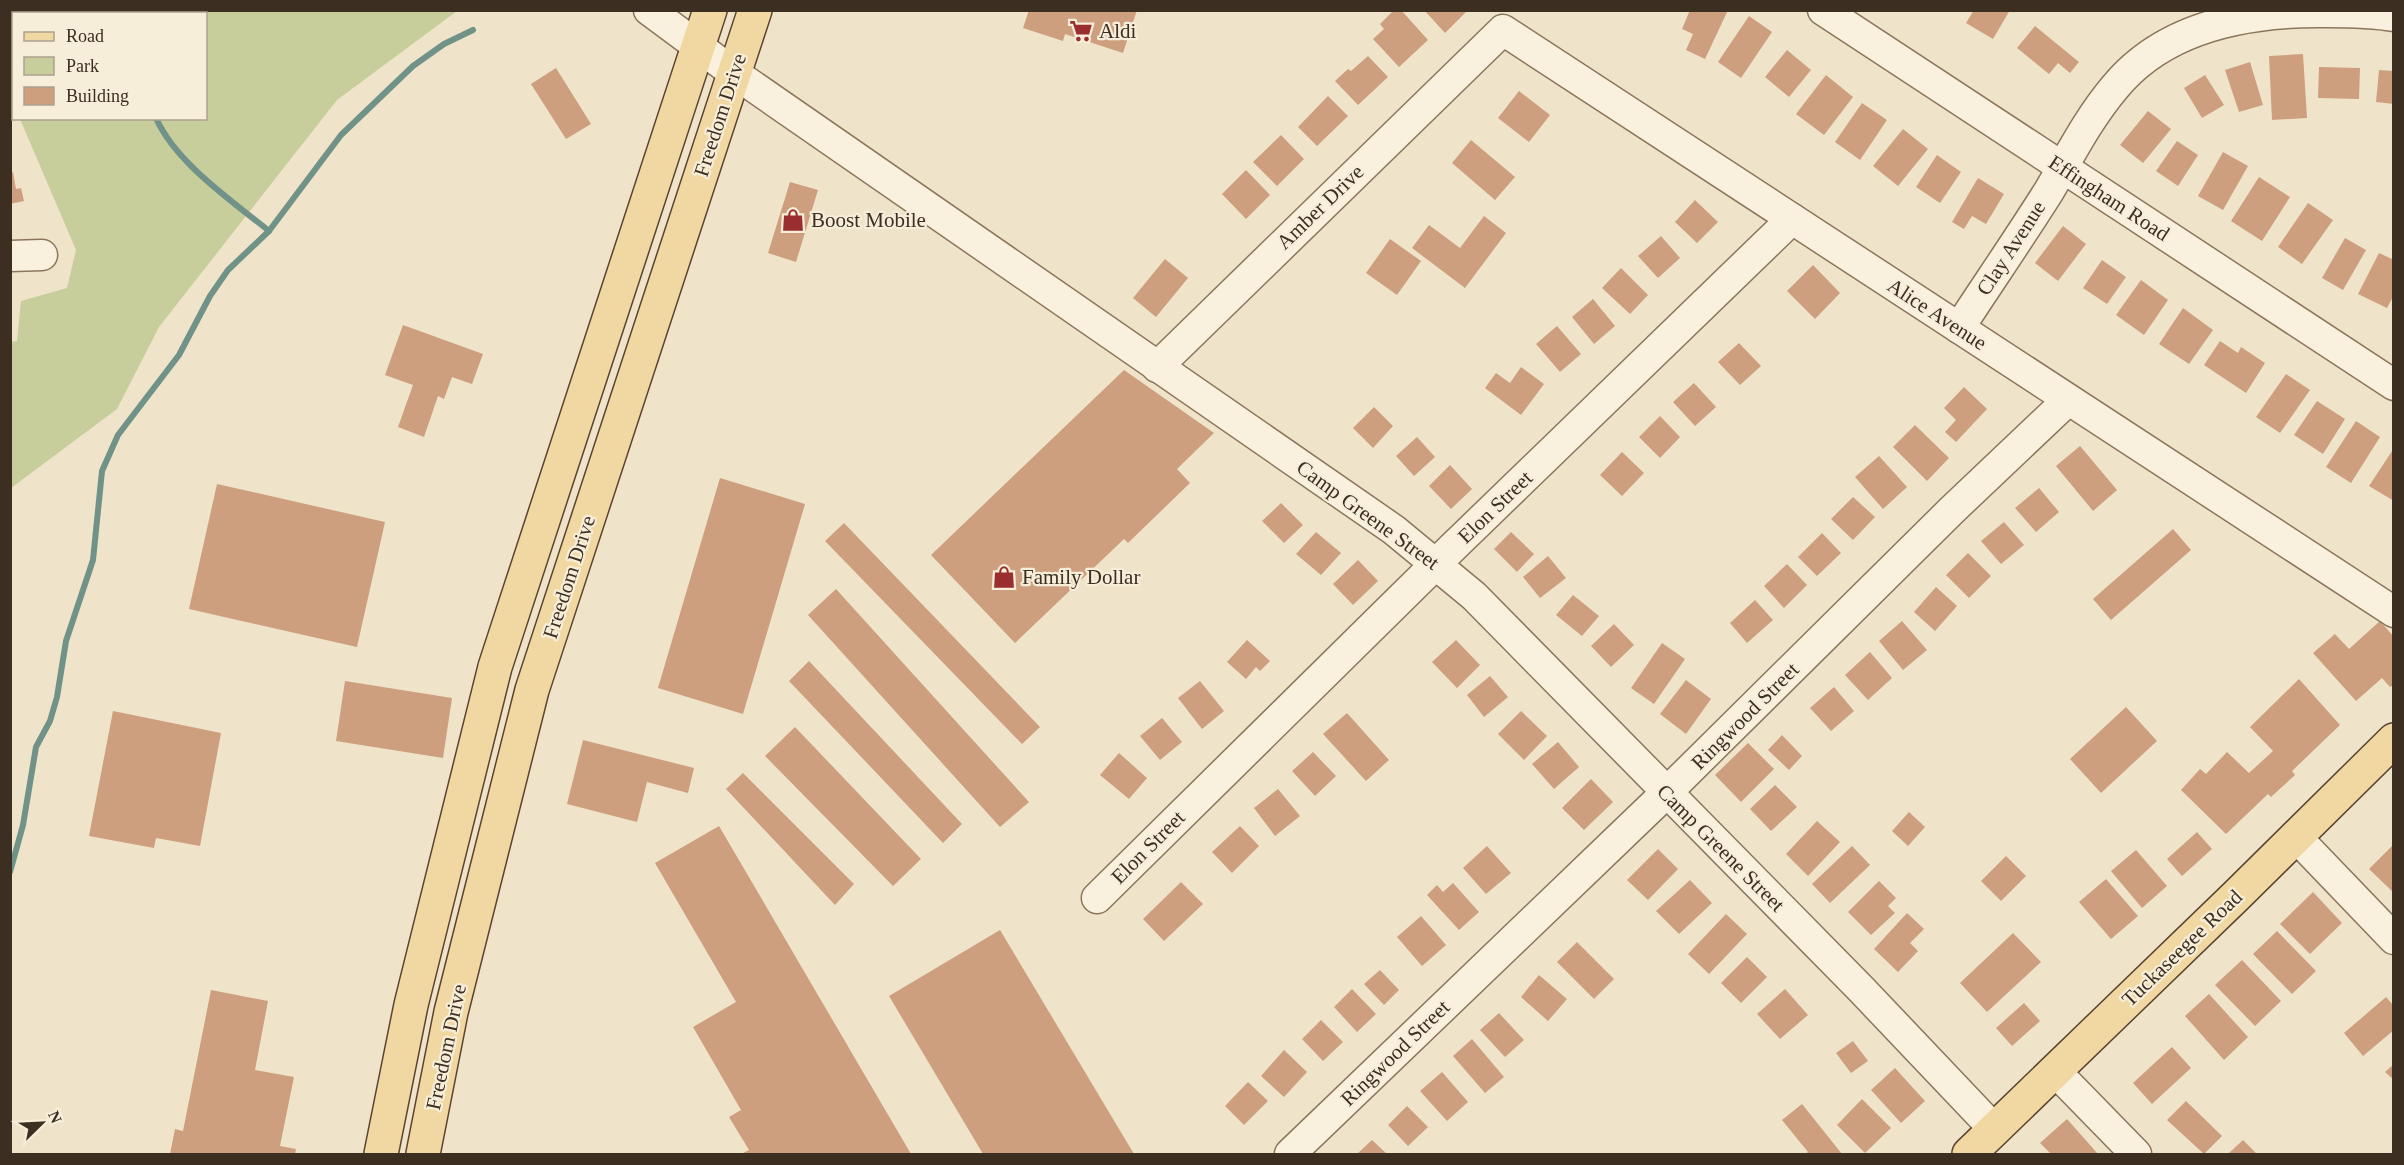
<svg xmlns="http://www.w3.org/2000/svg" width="2404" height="1165" font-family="Georgia,serif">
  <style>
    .green { fill: #c8cd9c }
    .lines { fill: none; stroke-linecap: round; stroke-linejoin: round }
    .stream { stroke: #709289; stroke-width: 6 }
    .building { fill: #cd9f7f }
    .minor-casing { stroke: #8b765d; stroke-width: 33 }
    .major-casing { stroke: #5a4431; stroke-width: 36 }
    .minor { stroke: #f9f1dd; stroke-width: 30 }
    .major { stroke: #f1d8a2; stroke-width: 33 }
    .labels { text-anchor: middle; stroke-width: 4.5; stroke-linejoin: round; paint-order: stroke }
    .poi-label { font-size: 21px; fill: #3c2e21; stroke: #f6eed9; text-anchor: start }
    .street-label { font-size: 21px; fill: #3c2e21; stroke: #f6eed9 }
  </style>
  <rect width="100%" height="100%" fill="#efe4c9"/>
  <!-- green -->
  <g class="green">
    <polygon points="18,11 457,11 337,100 159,327 117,409 11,488 11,342 17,341 21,301 67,288 76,250 20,119 206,118 206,14 18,13"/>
    <polygon points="13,39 13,113 10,110 10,42"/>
  </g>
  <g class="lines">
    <!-- stream -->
    <g class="stream">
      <polyline points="111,10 112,14"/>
      <path d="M156,118C176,163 231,200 269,231"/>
      <polyline points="10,872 23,825 36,747 50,721 57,697 66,641 93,560 102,471 118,435 179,355 210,296 228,270 269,231 341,135 413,66 444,44 473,30"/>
    </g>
  </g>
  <!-- building -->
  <g class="building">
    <polygon points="1029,10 1137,10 1123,53 1065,34 1063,41 1023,28"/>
    <polygon points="1394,10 1401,10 1428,40 1399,67 1373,39 1384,29 1380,24"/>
    <polygon points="1424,10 1468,10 1445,33"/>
    <polygon points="1690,10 1728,10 1705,59 1686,50 1693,34 1682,29"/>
    <polygon points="1974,10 2010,10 1993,39 1966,23"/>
    <polygon points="1749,16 1772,32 1741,78 1718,62"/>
    <polygon points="2035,26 2079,62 2070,73 2058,63 2049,74 2017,48"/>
    <polygon points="1787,50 1811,70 1789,97 1765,77"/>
    <polygon points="2303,54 2307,118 2272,120 2269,56"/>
    <polygon points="1368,56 1388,77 1358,105 1335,81 1348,69 1351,71"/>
    <polygon points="2250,62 2263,105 2239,112 2225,70"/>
    <polygon points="2319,67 2360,68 2359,99 2318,98"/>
    <polygon points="556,68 591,124 566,139 531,84"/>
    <polygon points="2379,70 2394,71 2394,104 2376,102"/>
    <polygon points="1826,75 1853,97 1824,135 1796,114"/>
    <polygon points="2205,75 2224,105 2202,118 2184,88"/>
    <polygon points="1519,91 1550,115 1529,142 1498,118"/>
    <polygon points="1328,96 1348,116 1317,146 1298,127"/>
    <polygon points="1862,103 1887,120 1860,160 1835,142"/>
    <polygon points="2148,111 2171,129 2143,163 2120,145"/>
    <polygon points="1903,129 1928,149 1898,186 1873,166"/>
    <polygon points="1281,135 1304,159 1277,186 1253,162"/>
    <polygon points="1471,140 1515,177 1495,200 1452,163"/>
    <polygon points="2177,141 2198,155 2178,186 2156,171"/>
    <polygon points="2223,152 2248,166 2223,210 2198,196"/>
    <polygon points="1937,155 1961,172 1940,203 1916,187"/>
    <polygon points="1246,170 1270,195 1246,219 1222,194"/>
    <polygon points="13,172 16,189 21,188 24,201 10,204 10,173"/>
    <polygon points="2259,177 2290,197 2262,241 2231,221"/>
    <polygon points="1978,178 2004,194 1986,224 1972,216 1964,229 1952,222"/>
    <polygon points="790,182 818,190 796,262 768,253"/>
    <polygon points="1695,200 1718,222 1697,243 1675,222"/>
    <polygon points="2308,203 2333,220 2302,264 2278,247"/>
    <polygon points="1484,216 1506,233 1465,288 1412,248 1429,225 1460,248"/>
    <polygon points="2063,226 2086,244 2058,281 2035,263"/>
    <polygon points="1661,236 1680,258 1658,278 1638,256"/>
    <polygon points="2345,238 2366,250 2343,290 2322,278"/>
    <polygon points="1390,239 1421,261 1397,295 1366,273"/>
    <polygon points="2379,253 2394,260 2394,295 2387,308 2358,294"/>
    <polygon points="1165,259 1188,278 1156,317 1133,298"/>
    <polygon points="2102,260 2126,277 2107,304 2083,288"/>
    <polygon points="1813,265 1840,293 1815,319 1787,291"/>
    <polygon points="1621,268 1648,295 1630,314 1602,288"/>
    <polygon points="2141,280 2168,300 2144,335 2116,315"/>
    <polygon points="1593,299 1615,326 1594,344 1572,317"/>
    <polygon points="2183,308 2213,330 2189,364 2159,344"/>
    <polygon points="403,325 483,354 472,384 452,377 444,399 438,396 424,437 398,427 413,385 385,375"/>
    <polygon points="1557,326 1581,354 1560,372 1536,344"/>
    <polygon points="2220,341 2238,353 2241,347 2265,363 2246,393 2204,365"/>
    <polygon points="1739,343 1761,366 1740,385 1718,362"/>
    <polygon points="1521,367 1544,384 1521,415 1485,388 1496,373 1510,383"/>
    <polygon points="1124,370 1214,433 1177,469 1190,483 1128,543 1124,539 1015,643 931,555"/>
    <polygon points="2286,374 2310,390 2280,433 2256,417"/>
    <polygon points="1694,383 1716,407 1695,426 1673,402"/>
    <polygon points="1964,387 1987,409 1956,442 1945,432 1956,420 1944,408"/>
    <polygon points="2317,401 2345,419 2323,454 2294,435"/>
    <polygon points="1374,407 1393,426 1373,448 1353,428"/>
    <polygon points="1660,416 1680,437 1660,458 1639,437"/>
    <polygon points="2356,421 2380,437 2351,483 2326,467"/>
    <polygon points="1915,425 1949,458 1927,481 1893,447"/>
    <polygon points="1417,437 1435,457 1414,476 1396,456"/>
    <polygon points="2080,446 2117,490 2093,511 2056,466"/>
    <polygon points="2394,448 2394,501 2369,486"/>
    <polygon points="1622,452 1644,473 1622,496 1600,475"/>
    <polygon points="1879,456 1907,487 1883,509 1855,477"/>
    <polygon points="1450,465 1472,489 1451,509 1429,486"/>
    <polygon points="720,478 805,504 743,714 658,688"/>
    <polygon points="217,484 385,522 357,647 189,609"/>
    <polygon points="2039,488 2059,512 2036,532 2015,508"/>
    <polygon points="1853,497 1875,517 1853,540 1831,519"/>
    <polygon points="1281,503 1303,525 1284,543 1262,521"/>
    <polygon points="2004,522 2024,545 2001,564 1981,541"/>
    <polygon points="844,523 1040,727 1022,744 825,541"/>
    <polygon points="2173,529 2191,550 2111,620 2093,599"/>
    <polygon points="1316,532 1341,553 1321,575 1296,554"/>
    <polygon points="1511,532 1534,554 1517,572 1494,549"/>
    <polygon points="1822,533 1841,553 1817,576 1798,557"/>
    <polygon points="1968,553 1991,576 1969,598 1946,575"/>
    <polygon points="1548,556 1566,578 1540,598 1523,577"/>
    <polygon points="1358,560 1378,581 1353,605 1333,584"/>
    <polygon points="1787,564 1807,585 1784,608 1764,586"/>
    <polygon points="1936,587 1957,606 1935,631 1914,612"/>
    <polygon points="836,589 1029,802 1000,827 808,615"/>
    <polygon points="1573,595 1599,616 1582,636 1556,615"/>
    <polygon points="1755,600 1773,620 1747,643 1730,623"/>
    <polygon points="1902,621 1927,650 1903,670 1879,641"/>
    <polygon points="2380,621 2394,637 2394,685 2390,687 2382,678 2356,701 2313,653 2335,634 2349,649"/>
    <polygon points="1614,624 1634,645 1611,667 1591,646"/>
    <polygon points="1247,640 1270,661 1260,671 1256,667 1246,679 1227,662"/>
    <polygon points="1456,640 1480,665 1457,688 1432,662"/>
    <polygon points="1662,643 1685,659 1654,704 1631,688"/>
    <polygon points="1870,652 1892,678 1868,700 1845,675"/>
    <polygon points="809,661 962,824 943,843 789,681"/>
    <polygon points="1490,676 1508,697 1484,717 1467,695"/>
    <polygon points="2299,679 2340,725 2292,771 2295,775 2271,797 2268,794 2226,834 2181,790 2200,769 2206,774 2227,752 2249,773 2273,751 2250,727"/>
    <polygon points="1686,680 1711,699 1686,734 1660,714"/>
    <polygon points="345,681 452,698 443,758 336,741"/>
    <polygon points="1200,681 1224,711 1202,729 1178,698"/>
    <polygon points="1834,687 1854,711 1831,731 1810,708"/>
    <polygon points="2126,707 2157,741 2101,793 2070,759"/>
    <polygon points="113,711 221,733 200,846 156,838 154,848 89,836"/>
    <polygon points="1521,711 1547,736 1524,760 1498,734"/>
    <polygon points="1347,713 1389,760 1366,781 1323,734"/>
    <polygon points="1162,718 1182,742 1160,760 1140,736"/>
    <polygon points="795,727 921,859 893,886 765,756"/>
    <polygon points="1782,735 1802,756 1789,770 1768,750"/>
    <polygon points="583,740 694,768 688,793 647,782 637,822 567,804"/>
    <polygon points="1558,742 1579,767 1554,789 1532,764"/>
    <polygon points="1748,743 1774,769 1741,802 1715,775"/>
    <polygon points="1313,752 1336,776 1315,796 1292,771"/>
    <polygon points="1119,753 1147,778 1129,799 1100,775"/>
    <polygon points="743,773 854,884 835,905 726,789"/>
    <polygon points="1591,779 1613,802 1584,830 1562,808"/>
    <polygon points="1775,785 1797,807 1771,831 1750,809"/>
    <polygon points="1278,789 1300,816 1275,836 1254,808"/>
    <polygon points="1909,812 1925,827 1908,846 1892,831"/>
    <polygon points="1817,821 1840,842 1808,876 1786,854"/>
    <polygon points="719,826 911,1154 741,1154 749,1150 729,1117 741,1110 693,1027 736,1002 655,863"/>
    <polygon points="1240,826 1259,846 1232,873 1212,852"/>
    <polygon points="2197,832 2212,849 2182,876 2167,859"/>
    <polygon points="2394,844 2394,893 2369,869"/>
    <polygon points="1487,846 1511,873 1486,894 1463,868"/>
    <polygon points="1852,846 1870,865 1830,903 1812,884"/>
    <polygon points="1658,849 1678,869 1648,900 1627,880"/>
    <polygon points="2136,850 2167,886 2142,908 2111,871"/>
    <polygon points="2006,856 2026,876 2001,901 1981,881"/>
    <polygon points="2106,879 2138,916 2111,939 2079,902"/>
    <polygon points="1690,880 1712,903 1679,934 1656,911"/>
    <polygon points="1879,881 1896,898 1888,906 1895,913 1871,935 1848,912"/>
    <polygon points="1181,882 1203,904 1164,941 1143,919"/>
    <polygon points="1453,883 1479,912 1459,930 1427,895 1437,885 1443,892"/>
    <polygon points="2313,892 2342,923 2310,954 2280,924"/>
    <polygon points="1907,913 1924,929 1910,943 1918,951 1898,972 1874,949"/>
    <polygon points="1726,914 1747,934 1709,974 1688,954"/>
    <polygon points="1421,916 1446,945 1422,966 1397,937"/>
    <polygon points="1000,930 1134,1154 983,1154 889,996"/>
    <polygon points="2277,931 2316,971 2292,994 2253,954"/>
    <polygon points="2013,933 2041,962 1987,1012 1960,983"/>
    <polygon points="1577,942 1614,979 1594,999 1557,962"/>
    <polygon points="1747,957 1767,977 1741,1003 1721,983"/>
    <polygon points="2242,960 2281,1001 2255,1026 2215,985"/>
    <polygon points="1380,970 1399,990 1384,1005 1364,984"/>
    <polygon points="1539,975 1567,999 1548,1021 1521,997"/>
    <polygon points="1352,989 1376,1014 1357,1032 1334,1007"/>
    <polygon points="1785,989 1808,1015 1780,1039 1757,1014"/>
    <polygon points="211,990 268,1001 255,1070 294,1077 280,1146 296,1149 295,1154 170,1154 175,1129 183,1131"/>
    <polygon points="2209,994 2248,1037 2224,1060 2185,1016"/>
    <polygon points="2386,997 2394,1006 2394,1030 2363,1056 2344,1033"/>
    <polygon points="2024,1003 2040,1021 2012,1046 1996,1028"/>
    <polygon points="1499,1013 1524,1040 1505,1057 1480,1030"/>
    <polygon points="1321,1020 1343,1042 1323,1061 1302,1039"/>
    <polygon points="1472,1039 1504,1077 1485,1093 1453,1056"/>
    <polygon points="1853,1041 1868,1061 1851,1073 1836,1053"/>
    <polygon points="2172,1047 2191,1068 2152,1104 2133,1083"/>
    <polygon points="1284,1050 1307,1072 1284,1097 1261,1076"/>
    <polygon points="2394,1064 2394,1080 2385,1072"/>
    <polygon points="1895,1068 1925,1101 1901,1123 1871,1090"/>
    <polygon points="1442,1072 1468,1102 1447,1121 1420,1091"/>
    <polygon points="1248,1082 1268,1101 1244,1125 1225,1106"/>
    <polygon points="1862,1099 1891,1128 1865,1153 1837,1125"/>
    <polygon points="2186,1101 2222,1136 2204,1154 2167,1120"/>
    <polygon points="1802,1104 1842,1154 1805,1154 1808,1152 1782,1120"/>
    <polygon points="1407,1106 1428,1127 1408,1146 1388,1125"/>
    <polygon points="2067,1119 2098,1154 2051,1154 2040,1143"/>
    <polygon points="1372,1140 1387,1154 1357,1154"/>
    <polygon points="2243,1140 2257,1154 2228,1154"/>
  </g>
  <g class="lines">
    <!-- minor casing -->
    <g class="minor-casing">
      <g id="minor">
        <polyline points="649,10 734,73 1394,530 1474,596 1861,989 1994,1129"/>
        <polyline points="1823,10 2394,385"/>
        <polyline points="10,256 42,255"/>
        <path d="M1959,328C1989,282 2020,237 2049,191C2070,155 2088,119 2115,87C2166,25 2249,11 2326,12C2348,12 2371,12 2394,16"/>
        <polyline points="1157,367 1503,30 2394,612"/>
        <polyline points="2295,836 2394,939"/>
        <polyline points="1097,898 1451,549 1792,219"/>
        <polyline points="2055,1071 2136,1154"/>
        <polyline points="1290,1154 1666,793 1951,511 2068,400"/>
      </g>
    </g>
    <!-- major casing -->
    <g class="major-casing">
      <g id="major">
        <polyline points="381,1154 411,1005 495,667 710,10"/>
        <polyline points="423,1154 451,1012 532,690 755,10"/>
        <polyline points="1969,1154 2236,896 2394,740"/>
      </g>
    </g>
    <!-- minor -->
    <use href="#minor" class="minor"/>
    <!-- major -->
    <use href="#major" class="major"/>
  </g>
  <!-- icons -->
  <defs>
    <g id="supermarket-bare" transform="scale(1.8)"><path d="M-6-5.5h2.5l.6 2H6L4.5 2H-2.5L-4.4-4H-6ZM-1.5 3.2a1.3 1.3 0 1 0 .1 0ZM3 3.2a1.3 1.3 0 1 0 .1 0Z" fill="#9a2d2e" stroke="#f6eed9" stroke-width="2.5" paint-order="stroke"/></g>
    <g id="shop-bare" transform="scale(1.8)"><path d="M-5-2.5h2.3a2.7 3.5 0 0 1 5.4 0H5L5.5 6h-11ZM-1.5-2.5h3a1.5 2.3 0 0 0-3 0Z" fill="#9a2d2e" stroke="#f6eed9" stroke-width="2.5" paint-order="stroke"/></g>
  </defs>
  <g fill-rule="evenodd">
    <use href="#supermarket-bare" x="1081" y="31"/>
    <use href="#shop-bare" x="793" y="220"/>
    <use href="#shop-bare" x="1004" y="577"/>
  </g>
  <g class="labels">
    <!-- poi labels -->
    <g class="poi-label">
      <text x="1099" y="38">Aldi</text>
      <text x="811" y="227">Boost Mobile</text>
      <text x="1022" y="584">Family Dollar</text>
    </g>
    <!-- street labels -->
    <g class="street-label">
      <text transform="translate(720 115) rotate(-72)" y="7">Freedom Drive</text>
      <text transform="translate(2109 198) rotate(33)" y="7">Effingham Road</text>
      <text transform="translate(1320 207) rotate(-44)" y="7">Amber Drive</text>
      <text transform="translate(2011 248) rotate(-57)" y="7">Clay Avenue</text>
      <text transform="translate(1937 314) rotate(33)" y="7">Alice Avenue</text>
      <text transform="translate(1495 507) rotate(-44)" y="7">Elon Street</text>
      <text transform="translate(1368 515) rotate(36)" y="7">Camp Greene Street</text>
      <text transform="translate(569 577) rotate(-72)" y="7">Freedom Drive</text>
      <text transform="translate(1745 716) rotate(-45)" y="7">Ringwood Street</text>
      <text transform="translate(1148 847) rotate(-45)" y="7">Elon Street</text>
      <text transform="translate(1721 848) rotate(45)" y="7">Camp Greene Street</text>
      <text transform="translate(2182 948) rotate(-44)" y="7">Tuckaseegee Road</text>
      <text transform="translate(446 1047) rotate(-78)" y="7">Freedom Drive</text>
      <text transform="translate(1395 1053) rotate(-44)" y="7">Ringwood Street</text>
    </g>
  </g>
  <!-- border -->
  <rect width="2404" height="1165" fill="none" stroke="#3c2e21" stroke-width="24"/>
  <!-- legend -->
  <rect x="12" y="12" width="195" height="108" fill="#f6eed9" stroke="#aca18f" stroke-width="1.5"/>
  <rect x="24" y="32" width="30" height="9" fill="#f1d8a2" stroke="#aca18f" stroke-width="1.5"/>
  <text x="66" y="42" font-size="18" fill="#3c2e21">Road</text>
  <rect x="24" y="57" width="30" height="18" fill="#c8cd9c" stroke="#aca18f" stroke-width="1.5"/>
  <text x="66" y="72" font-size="18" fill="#3c2e21">Park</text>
  <rect x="24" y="87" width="30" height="18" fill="#cd9f7f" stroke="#aca18f" stroke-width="1.5"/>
  <text x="66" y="102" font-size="18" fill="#3c2e21">Building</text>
  <!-- north arrow -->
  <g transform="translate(42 1123) rotate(66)" stroke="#f6eed9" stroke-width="4.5" paint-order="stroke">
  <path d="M0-4.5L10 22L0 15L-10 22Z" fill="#3c2e21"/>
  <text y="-9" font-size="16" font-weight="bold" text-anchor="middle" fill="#3c2e21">N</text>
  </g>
</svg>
